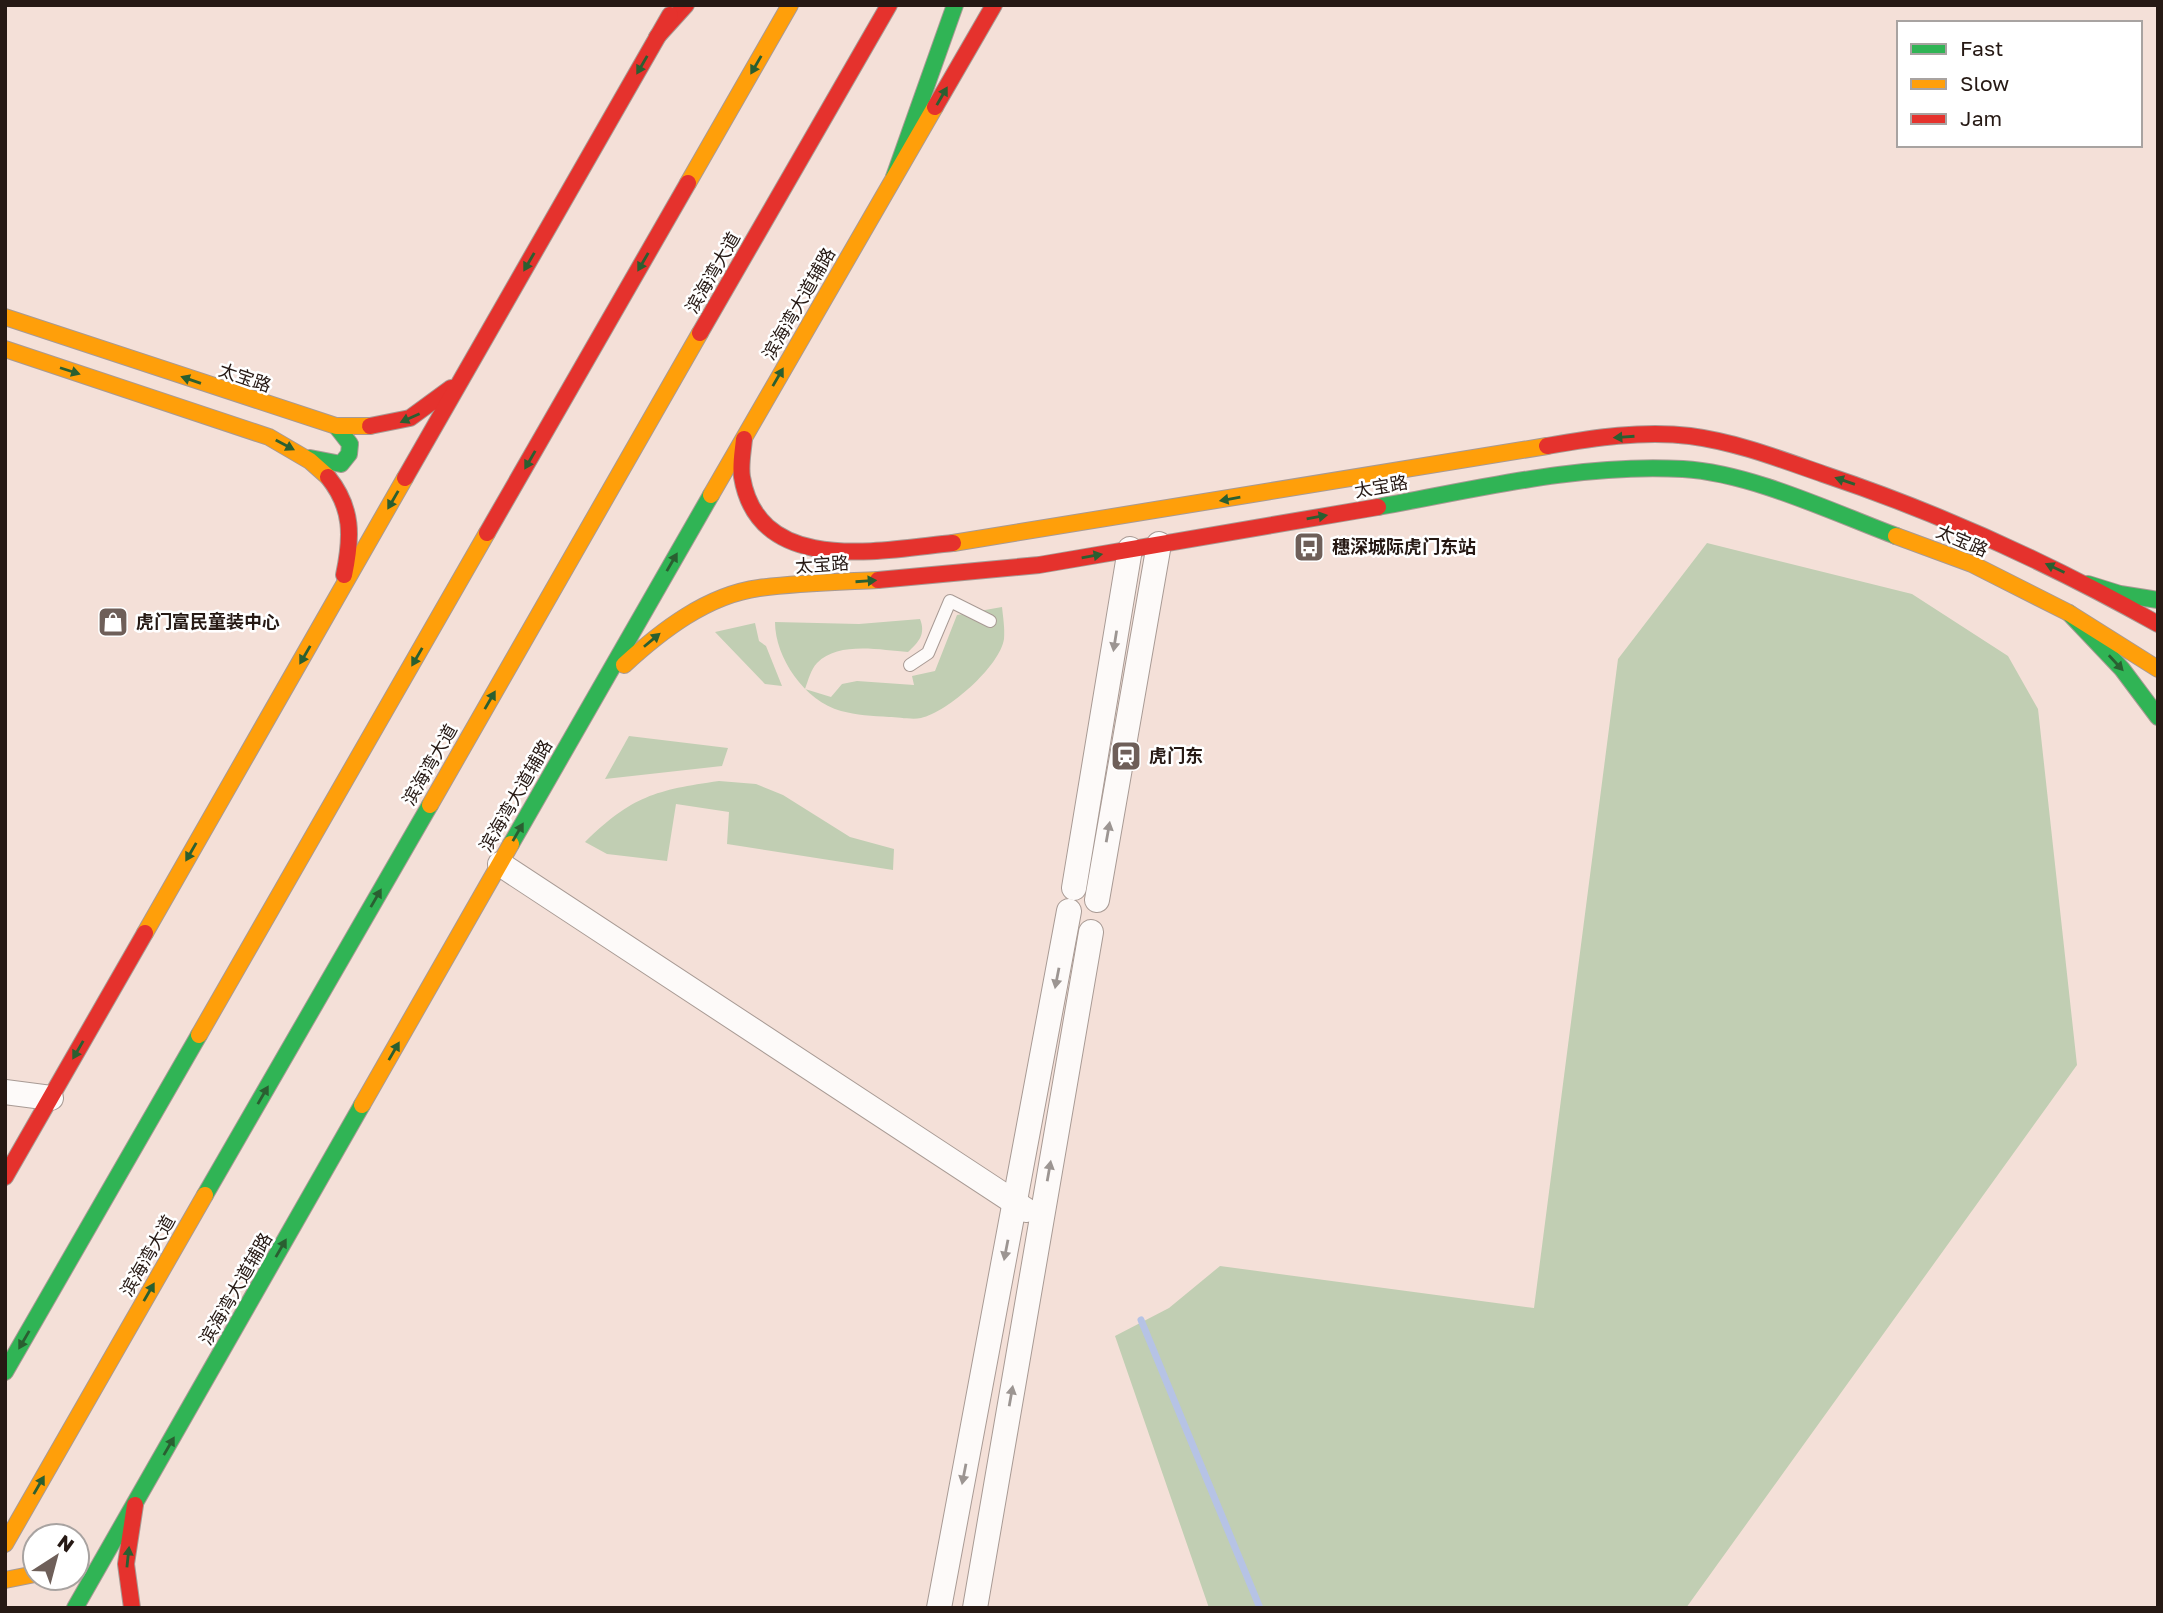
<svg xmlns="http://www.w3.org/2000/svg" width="2163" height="1613" font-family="'Golos Text','Noto Sans SC',sans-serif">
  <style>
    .green { fill: #c1ceb3 }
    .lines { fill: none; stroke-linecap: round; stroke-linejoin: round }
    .stream { stroke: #b6c3e5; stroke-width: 7 }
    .lane-casing { stroke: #a89a94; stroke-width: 14 }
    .street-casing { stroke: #a89a94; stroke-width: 26 }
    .fast-casing { stroke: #a89a94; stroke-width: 18 }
    .slow-casing { stroke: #a89a94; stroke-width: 18 }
    .jam-casing { stroke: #a89a94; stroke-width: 18 }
    .lane { stroke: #fdfaf9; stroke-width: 12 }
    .street { stroke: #fdfaf9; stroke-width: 24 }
    .fast { stroke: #30b455; stroke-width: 16 }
    .slow { stroke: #ff9f0a; stroke-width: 16 }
    .jam { stroke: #e5322d; stroke-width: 16 }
    .oneway { fill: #2a5f31 }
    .oneway2 { fill: #9c9592 }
    .labels { text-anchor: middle; stroke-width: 5; stroke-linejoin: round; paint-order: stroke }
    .street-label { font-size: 18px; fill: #261914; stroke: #fff }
    .poi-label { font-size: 18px; font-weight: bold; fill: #261914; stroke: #fff; text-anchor: start }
  </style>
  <rect width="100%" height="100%" fill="#f4e0d8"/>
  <!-- green -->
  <g class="green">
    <polygon points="1707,543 1912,594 2008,656 2038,709 2077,1065 1686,1608 1209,1608 1115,1336 1169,1308 1220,1266 1534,1308 1618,659"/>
    <path d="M1002,607C1003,617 1005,628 1004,639C1000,666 948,712 921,718C912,720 898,717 889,717C873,716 856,715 841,711C805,701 775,658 775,622L859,624L920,619C926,634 919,642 908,652C880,650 838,641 817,663C811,669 808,681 805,689L831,697L842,684L857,681L914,685L912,676L935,671L957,615Z"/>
    <polygon points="755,623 759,641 766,646 782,686 765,684 715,632"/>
    <polygon points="629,736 728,748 722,766 605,779"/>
    <path d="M719,781L756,784L783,795L850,837L894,849L893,870L727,844L729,812L676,804L667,861L607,854L585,842C632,796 656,790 719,781Z"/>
  </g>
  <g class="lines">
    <!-- stream -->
    <polyline class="stream" points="1141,1320 1260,1608"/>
    <!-- lane casing -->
    <g class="lane-casing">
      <polyline id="lane" points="910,665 928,653 950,601 990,621"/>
    </g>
    <!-- street casing -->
    <g class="street-casing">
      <g id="street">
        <polyline points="500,864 1026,1210"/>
        <polyline points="1074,888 1130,549"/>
        <polyline points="1097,900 1159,544"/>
        <polyline points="5,1092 51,1098"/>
        <polyline points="939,1608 1069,911"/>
        <polyline points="975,1608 1091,932"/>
      </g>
    </g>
    <!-- fast casing -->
    <g class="fast-casing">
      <g id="fast">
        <polyline points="894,177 955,5"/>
        <polyline points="310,458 341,464 349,454 350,444 336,426"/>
        <path d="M1378,507C1478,489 1581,463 1683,469C1751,473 1832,512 1896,536"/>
        <polyline points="2088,584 2120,594 2158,600"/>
        <polyline points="2069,613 2122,669 2158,717"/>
        <polyline points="511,844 711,495"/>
        <polyline points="205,1195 430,805"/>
        <polyline points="5,1372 199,1035"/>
        <polyline points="75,1608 362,1105"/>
      </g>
    </g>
    <!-- slow casing -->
    <g class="slow-casing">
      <g id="slow">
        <polyline points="688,183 790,5"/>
        <polyline points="5,317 336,426 370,426"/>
        <polyline points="5,349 269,437 310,461 328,477"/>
        <polyline points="711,495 935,107"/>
        <polyline points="1896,536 1972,564 2069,613 2158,669"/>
        <polyline points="953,543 1547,446"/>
        <path d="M624,665C661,631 707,595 759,588C798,583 838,582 878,580"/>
        <polyline points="430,805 700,333"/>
        <polyline points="145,933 405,478"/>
        <polyline points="199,1035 487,533"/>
        <polyline points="362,1105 511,844"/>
        <polyline points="5,1544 205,1195"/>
        <polyline points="5,1580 35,1574"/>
      </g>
    </g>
    <!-- jam casing -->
    <g class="jam-casing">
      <g id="jam">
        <polyline points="657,37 686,5"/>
        <polyline points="935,107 994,5"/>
        <polyline points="700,333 889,5"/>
        <polyline points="370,426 410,418 451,388"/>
        <path d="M744,439C743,451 740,465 742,477C759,577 882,550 953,543"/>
        <path d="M1547,446C1593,438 1643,430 1690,436C1736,442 1780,459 1823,474C1940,513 2051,564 2158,624"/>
        <path d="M328,477C353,508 352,537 344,575"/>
        <polyline points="405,478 670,15"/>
        <polyline points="487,533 688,183"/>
        <polyline points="878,580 1039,565 1378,507"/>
        <polyline points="5,1177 145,933"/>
        <polyline points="132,1608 126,1564 135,1505"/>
      </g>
    </g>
    <!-- lane -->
    <use href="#lane" class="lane"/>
    <!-- street -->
    <use href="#street" class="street"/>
    <!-- fast -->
    <use href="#fast" class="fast"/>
    <!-- slow -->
    <use href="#slow" class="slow"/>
    <!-- jam -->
    <use href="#jam" class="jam"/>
  </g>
  <!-- one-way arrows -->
  <defs><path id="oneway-solid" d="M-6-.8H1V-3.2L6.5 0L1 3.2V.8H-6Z" transform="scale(1.75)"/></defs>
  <g class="oneway">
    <use href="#oneway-solid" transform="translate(642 65) rotate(120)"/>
    <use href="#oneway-solid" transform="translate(756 65) rotate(120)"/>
    <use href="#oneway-solid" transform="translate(942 96) rotate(-60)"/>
    <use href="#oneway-solid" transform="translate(529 262) rotate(120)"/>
    <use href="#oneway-solid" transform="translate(643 262) rotate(120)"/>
    <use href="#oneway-solid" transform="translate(70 371) rotate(18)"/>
    <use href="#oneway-solid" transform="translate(778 377) rotate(-60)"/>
    <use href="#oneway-solid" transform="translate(191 380) rotate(-161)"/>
    <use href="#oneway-solid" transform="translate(410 418) rotate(156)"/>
    <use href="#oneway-solid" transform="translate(1624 437) rotate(176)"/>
    <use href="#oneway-solid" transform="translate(285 445) rotate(28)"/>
    <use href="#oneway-solid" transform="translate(530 460) rotate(120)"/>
    <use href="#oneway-solid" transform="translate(1845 481) rotate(-161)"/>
    <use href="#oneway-solid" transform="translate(1230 499) rotate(170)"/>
    <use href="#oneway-solid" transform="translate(393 500) rotate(120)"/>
    <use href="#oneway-solid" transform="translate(1317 517) rotate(-10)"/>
    <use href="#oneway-solid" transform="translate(1092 556) rotate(-10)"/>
    <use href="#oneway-solid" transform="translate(672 562) rotate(-60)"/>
    <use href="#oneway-solid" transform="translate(2055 568) rotate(-155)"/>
    <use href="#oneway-solid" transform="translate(866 581) rotate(-4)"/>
    <use href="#oneway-solid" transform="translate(652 640) rotate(-40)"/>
    <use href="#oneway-solid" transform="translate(305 655) rotate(120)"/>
    <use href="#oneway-solid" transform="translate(417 657) rotate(120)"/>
    <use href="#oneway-solid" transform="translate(2116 663) rotate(47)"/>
    <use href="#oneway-solid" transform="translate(490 700) rotate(-60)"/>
    <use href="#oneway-solid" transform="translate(518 832) rotate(-60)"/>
    <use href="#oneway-solid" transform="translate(191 852) rotate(120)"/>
    <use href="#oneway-solid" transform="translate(376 898) rotate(-60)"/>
    <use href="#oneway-solid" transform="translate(78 1050) rotate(120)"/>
    <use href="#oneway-solid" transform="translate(394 1051) rotate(-60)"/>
    <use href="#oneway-solid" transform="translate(263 1095) rotate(-60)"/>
    <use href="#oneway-solid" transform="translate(281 1248) rotate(-60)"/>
    <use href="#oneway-solid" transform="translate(149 1292) rotate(-60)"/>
    <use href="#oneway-solid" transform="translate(24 1340) rotate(120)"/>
    <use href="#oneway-solid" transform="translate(169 1446) rotate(-60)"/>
    <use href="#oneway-solid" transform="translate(39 1485) rotate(-60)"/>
    <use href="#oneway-solid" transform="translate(128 1557) rotate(-84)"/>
  </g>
  <g class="oneway2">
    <use href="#oneway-solid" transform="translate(1115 641) rotate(99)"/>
    <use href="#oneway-solid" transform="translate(1108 832) rotate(-80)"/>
    <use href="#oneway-solid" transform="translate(1057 978) rotate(101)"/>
    <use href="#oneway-solid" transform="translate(1049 1171) rotate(-80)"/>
    <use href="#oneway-solid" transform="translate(1006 1250) rotate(101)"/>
    <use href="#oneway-solid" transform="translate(1011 1396) rotate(-80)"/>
    <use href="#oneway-solid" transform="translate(964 1474) rotate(101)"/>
  </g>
  <!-- icons -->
  <defs>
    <g id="bus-square" transform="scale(1.575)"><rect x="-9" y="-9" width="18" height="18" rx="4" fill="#6e5f59" stroke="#fff"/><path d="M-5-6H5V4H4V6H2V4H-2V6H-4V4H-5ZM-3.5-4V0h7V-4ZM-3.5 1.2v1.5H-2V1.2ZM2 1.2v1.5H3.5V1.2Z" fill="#fff"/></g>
    <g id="shop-square" transform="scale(1.575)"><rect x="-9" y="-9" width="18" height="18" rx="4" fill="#6e5f59" stroke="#fff"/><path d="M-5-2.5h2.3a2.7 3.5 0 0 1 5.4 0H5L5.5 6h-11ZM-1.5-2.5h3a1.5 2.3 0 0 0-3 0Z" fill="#fff"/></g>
    <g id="station-square" transform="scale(1.575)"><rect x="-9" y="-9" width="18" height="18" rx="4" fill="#6e5f59" stroke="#fff"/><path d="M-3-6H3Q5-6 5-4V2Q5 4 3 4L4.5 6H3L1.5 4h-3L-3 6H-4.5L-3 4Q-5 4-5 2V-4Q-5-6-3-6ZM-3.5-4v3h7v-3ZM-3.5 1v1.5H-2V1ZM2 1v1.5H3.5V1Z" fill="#fff"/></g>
  </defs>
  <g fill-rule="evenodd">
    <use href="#bus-square" x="1309" y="547"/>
    <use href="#shop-square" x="113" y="622"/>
    <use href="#station-square" x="1126" y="756"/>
  </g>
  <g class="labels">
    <!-- street labels -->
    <g class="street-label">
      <text transform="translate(713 273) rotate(-60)" y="6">滨海湾大道</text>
      <text transform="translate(799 304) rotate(-60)" y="6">滨海湾大道辅路</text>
      <text transform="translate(245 378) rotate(19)" y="6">太宝路</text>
      <text transform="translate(1381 487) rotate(-10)" y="6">太宝路</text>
      <text transform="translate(1962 541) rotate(23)" y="6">太宝路</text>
      <text transform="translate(822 565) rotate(-4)" y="6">太宝路</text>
      <text transform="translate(430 765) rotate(-60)" y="6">滨海湾大道</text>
      <text transform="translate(516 796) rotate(-60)" y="6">滨海湾大道辅路</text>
      <text transform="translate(148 1256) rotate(-60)" y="6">滨海湾大道</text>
      <text transform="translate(236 1289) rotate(-60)" y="6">滨海湾大道辅路</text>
    </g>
    <!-- poi labels -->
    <g class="poi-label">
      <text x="1332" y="553">穗深城际虎门东站</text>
      <text x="136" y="628">虎门富民童装中心</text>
      <text x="1149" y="762">虎门东</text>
    </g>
  </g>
  <!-- border -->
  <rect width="2163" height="1613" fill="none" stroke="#261914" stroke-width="14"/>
  <!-- legend -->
  <rect x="1897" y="21" width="245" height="126" fill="#ffffff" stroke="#a8a3a1" stroke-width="2"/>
  <rect x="1911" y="44" width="35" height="10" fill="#30b455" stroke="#a8a3a1" stroke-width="2"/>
  <text x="1960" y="56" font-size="21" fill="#261914">Fast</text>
  <rect x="1911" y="79" width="35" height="10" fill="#ff9f0a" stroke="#a8a3a1" stroke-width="2"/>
  <text x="1960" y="91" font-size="21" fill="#261914">Slow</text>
  <rect x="1911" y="114" width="35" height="10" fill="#e5322d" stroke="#a8a3a1" stroke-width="2"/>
  <text x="1960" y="126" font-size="21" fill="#261914">Jam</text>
  <!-- north arrow -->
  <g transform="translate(56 1557) rotate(36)"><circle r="33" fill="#ffffff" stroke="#a8a3a1" stroke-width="2"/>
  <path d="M0-5L12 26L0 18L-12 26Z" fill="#6e5f59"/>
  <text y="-10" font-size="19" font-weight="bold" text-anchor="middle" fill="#261914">N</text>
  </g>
</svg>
